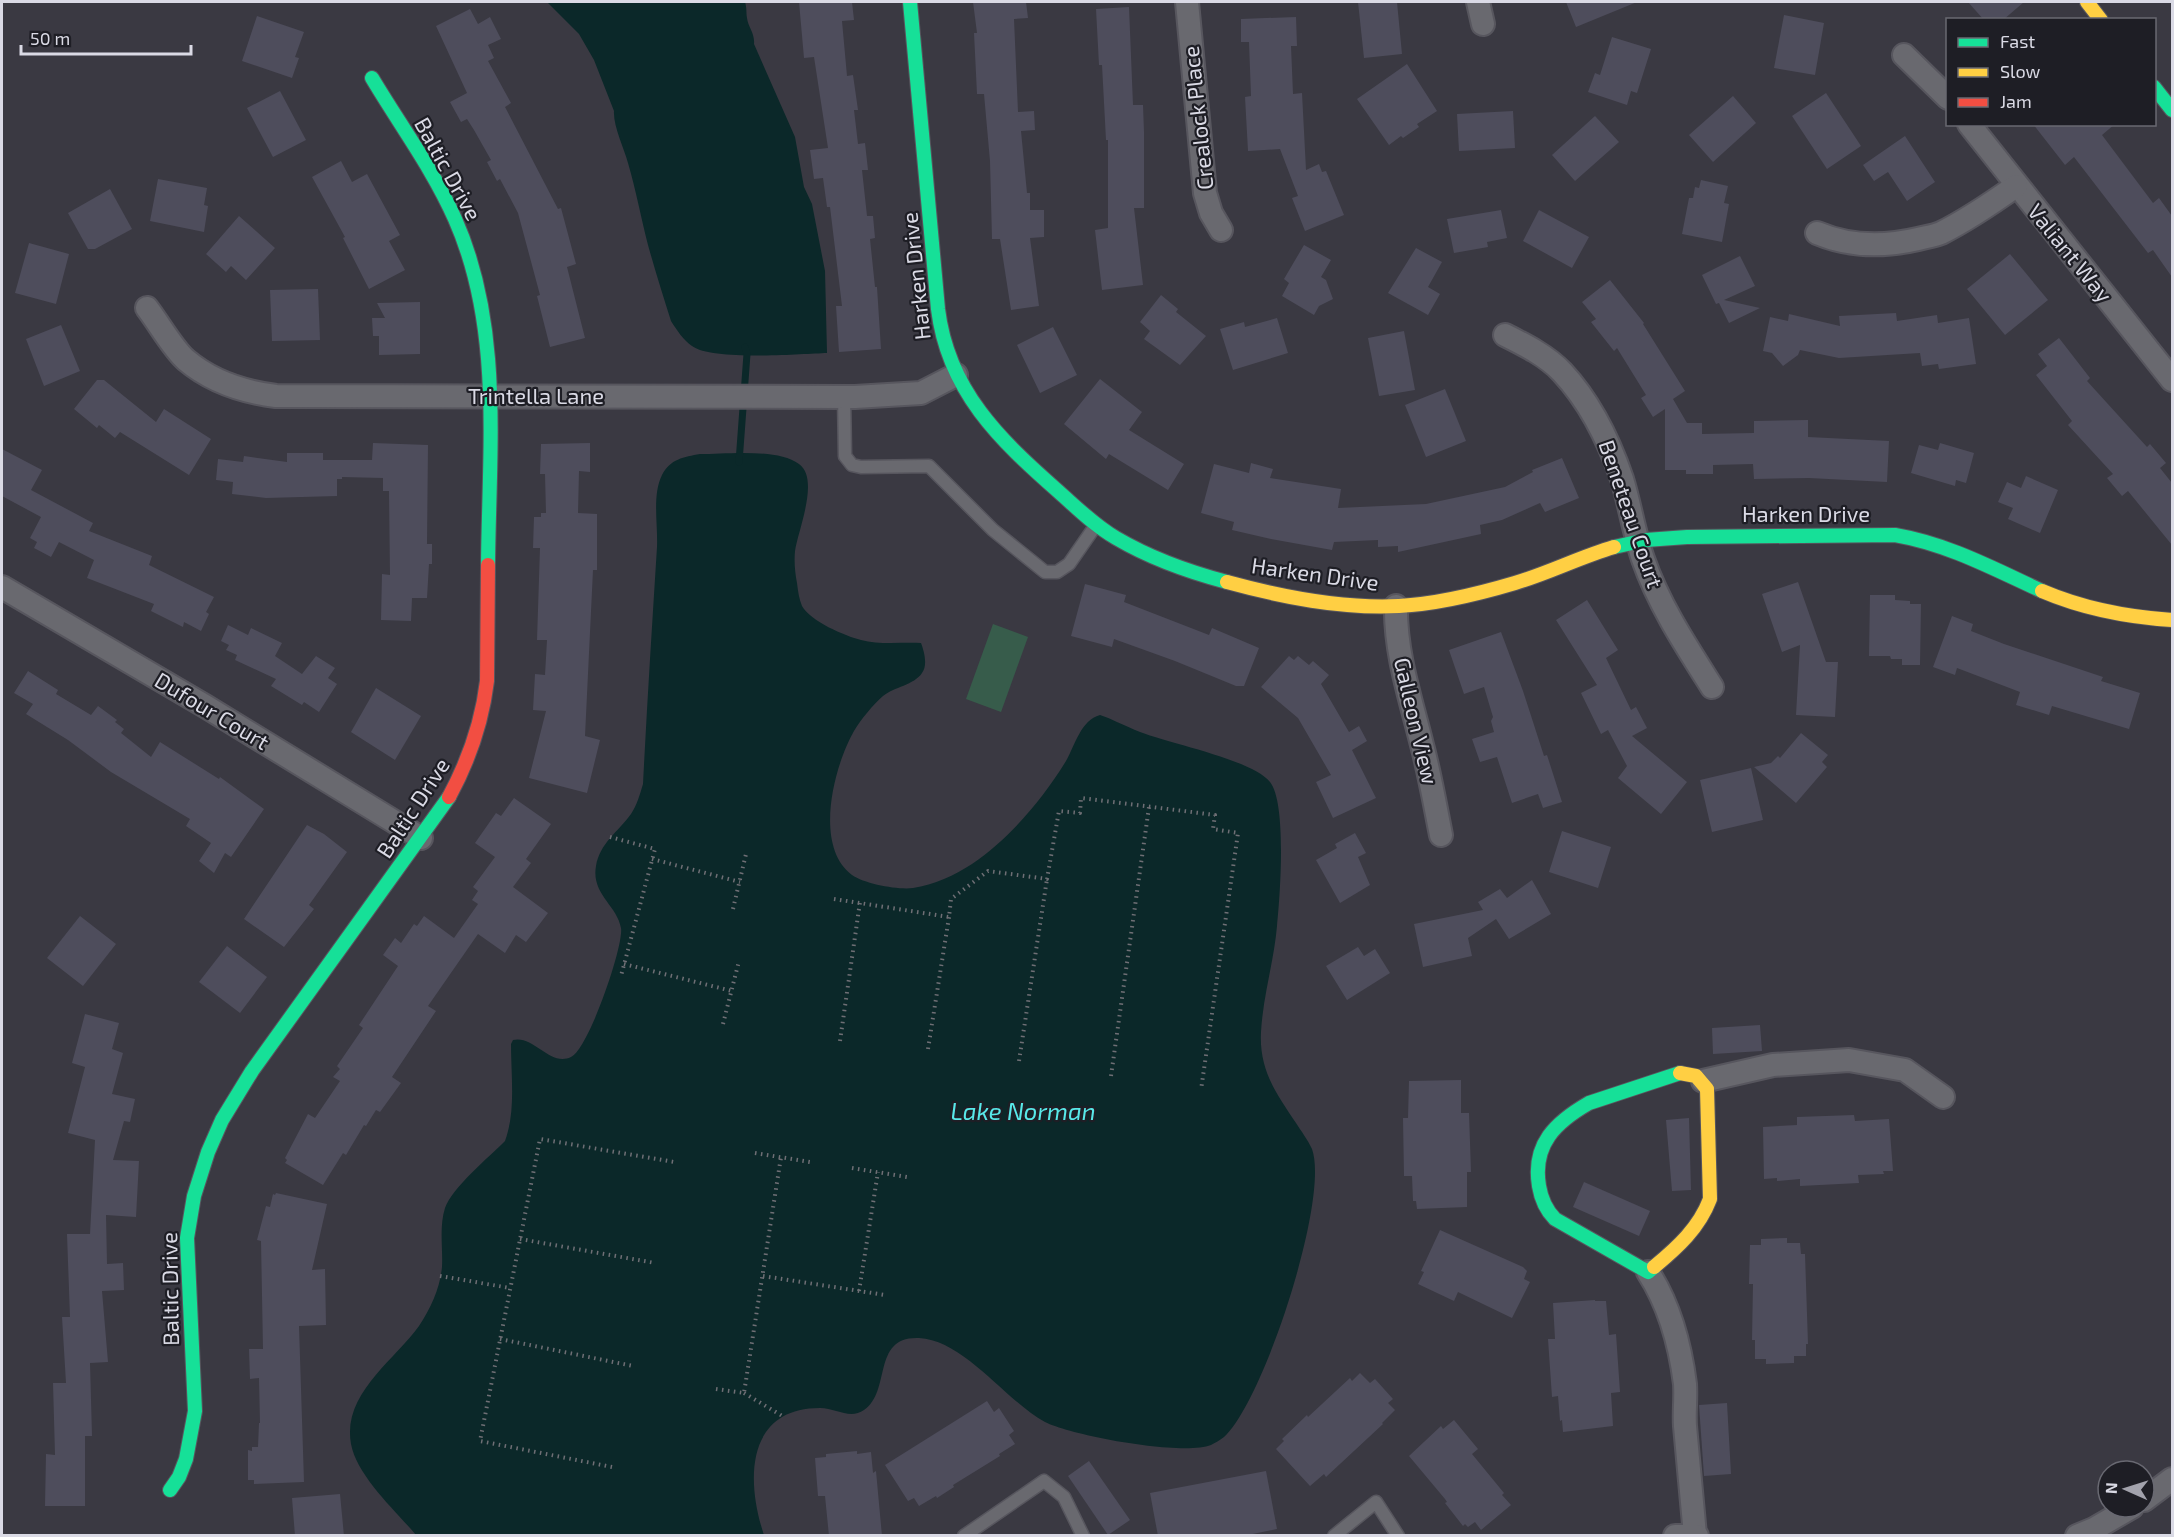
<svg xmlns="http://www.w3.org/2000/svg" width="2174" height="1537" font-family="'Exo 2',sans-serif">
  <style>
    .green { fill: #375c4b }
    .water { fill: #0b2829 }
    .lines { fill: none; stroke-linecap: round; stroke-linejoin: round }
    .stream { stroke: #0b2829; stroke-width: 7 }
    .building { fill: #4e4d5c }
    .lane-casing { stroke: #57565e; stroke-width: 15 }
    .street-casing { stroke: #57565e; stroke-width: 26 }
    .fast-casing { stroke: #57565e; stroke-width: 16 }
    .slow-casing { stroke: #57565e; stroke-width: 16 }
    .jam-casing { stroke: #57565e; stroke-width: 16 }
    .path { stroke: #6f6f75; stroke-width: 4; stroke-dasharray: 1.5 4.5; stroke-linecap: butt }
    .lane { stroke: #69696f; stroke-width: 12 }
    .street { stroke: #69696f; stroke-width: 22 }
    .fast { stroke: #16e098; stroke-width: 14 }
    .slow { stroke: #ffcf43; stroke-width: 14 }
    .jam { stroke: #f24e42; stroke-width: 14 }
    .labels { text-anchor: middle; stroke-width: 4.5; stroke-linejoin: round; paint-order: stroke }
    .street-label { font-size: 22px; fill: #dadae5; stroke: #1e1e25 }
    .water-label { font-size: 24px; font-style: italic; fill: #58e8e9; stroke: #1e1e25 }
  </style>
  <rect width="100%" height="100%" fill="#3a3942"/>
  <!-- green -->
  <polygon class="green" points="993,624 1028,637 1001,712 966,699"/>
  <!-- water -->
  <g class="water">
    <path d="M547,2H745C747,8 746,12 747,18C748,27 755,33 754,44L795,137L804,187L812,204L825,271L827,353C799,354 712,361 692,346C684,341 676,329 671,321C663,296 655,270 648,245C641,218 636,190 628,163C624,148 613,126 614,111L594,60L579,34Z"/>
    <path d="M700,454C727,454 777,448 799,464C820,479 798,530 795,551C794,562 795,573 797,583C798,591 799,599 802,606C810,621 845,636 861,640C879,645 902,642 921,643C924,651 928,665 922,673C914,685 894,687 883,696C873,705 861,719 854,731C834,766 813,846 852,875C865,884 898,890 913,888C934,885 955,875 972,864C1010,838 1042,800 1066,761C1075,745 1081,720 1100,715C1112,719 1123,725 1135,730C1165,743 1252,759 1270,782C1287,803 1280,897 1277,926C1274,961 1263,996 1261,1032C1259,1070 1276,1093 1296,1123C1301,1131 1308,1140 1312,1149C1330,1199 1263,1402 1224,1437C1220,1440 1215,1443 1211,1445C1182,1456 1073,1436 1045,1422C1006,1401 964,1340 919,1338C871,1336 892,1391 864,1410C850,1420 836,1408 820,1408C745,1408 746,1482 764,1535H416C395,1510 357,1476 351,1444C342,1394 394,1361 419,1326C431,1308 440,1288 442,1267C443,1248 439,1227 445,1208C452,1188 489,1157 505,1141C516,1111 511,1076 511,1044L513,1040C534,1035 550,1067 571,1057C588,1050 624,946 621,928C617,905 591,894 596,866C600,843 618,832 631,814C637,805 640,794 643,784C647,705 652,626 657,547C658,524 652,495 662,475C670,459 684,457 700,454Z"/>
  </g>
  <g class="lines">
    <!-- stream -->
    <polyline class="stream" points="739,462 747,354 745,347"/>
  </g>
  <!-- building -->
  <g class="building">
    <polygon points="799,2 852,2 854,20 842,21 847,76 853,75 858,110 854,110 858,144 865,143 868,170 862,170 867,216 873,216 875,238 870,239 875,287 877,287 881,349 839,352 836,306 842,306 830,207 827,207 823,178 814,179 810,150 828,148 814,57 804,58"/>
    <polygon points="973,2 1026,2 1028,18 1014,19 1018,112 1034,111 1035,130 1021,131 1027,193 1030,193 1030,210 1044,210 1044,237 1030,238 1039,306 1011,310 1000,239 992,239 990,161 984,94 977,94 974,33 977,33"/>
    <polygon points="1358,2 1397,2 1402,54 1364,58"/>
    <polygon points="1566,2 1637,2 1576,27"/>
    <polygon points="1968,2 2024,2 2003,20 1984,20"/>
    <polygon points="1129,7 1133,105 1143,105 1144,132 1144,208 1134,208 1143,285 1102,290 1095,230 1108,228 1108,140 1106,140 1102,65 1099,65 1096,9"/>
    <polygon points="470,9 478,24 490,17 501,39 488,45 494,58 488,61 511,103 505,107 558,209 561,208 576,264 567,267 585,338 550,347 537,296 540,295 518,213 500,179 497,181 487,162 491,160 474,130 467,119 461,122 450,102 467,93 436,26"/>
    <polygon points="1784,15 1824,23 1815,75 1774,68"/>
    <polygon points="257,16 304,32 295,57 299,58 292,78 242,61"/>
    <polygon points="1296,17 1297,46 1291,46 1293,94 1302,93 1306,170 1319,164 1322,172 1326,171 1344,215 1305,231 1292,198 1298,196 1280,149 1248,151 1245,97 1251,96 1249,42 1241,42 1241,19"/>
    <polygon points="1612,37 1651,49 1637,93 1631,91 1627,105 1588,92 1595,73 1600,75"/>
    <polygon points="1407,64 1437,111 1417,124 1419,127 1403,138 1401,136 1389,145 1357,99"/>
    <polygon points="280,91 306,140 273,157 247,108"/>
    <polygon points="1826,93 1861,146 1827,169 1792,116"/>
    <polygon points="1733,96 1756,123 1713,162 1689,135"/>
    <polygon points="1513,111 1515,148 1459,151 1457,114"/>
    <polygon points="1595,116 1619,142 1575,181 1552,155"/>
    <polygon points="2033,124 2115,124 2102,135 2153,203 2159,198 2172,216 2172,277 2153,250 2148,253 2074,157 2065,165"/>
    <polygon points="1905,136 1935,182 1907,201 1888,172 1874,181 1863,165"/>
    <polygon points="341,161 352,182 367,174 400,235 389,241 405,270 369,289 343,238 345,237 312,177"/>
    <polygon points="158,179 207,188 204,205 208,206 204,232 150,221"/>
    <polygon points="1701,180 1728,186 1724,203 1729,204 1722,242 1682,234 1689,198 1693,198 1695,187 1699,188"/>
    <polygon points="110,189 132,229 95,249 88,249 68,213"/>
    <polygon points="1501,210 1507,238 1487,242 1488,247 1454,253 1447,219"/>
    <polygon points="1539,210 1589,237 1572,268 1523,241"/>
    <polygon points="239,216 275,248 246,280 231,266 226,272 206,254"/>
    <polygon points="29,243 69,254 56,304 15,293"/>
    <polygon points="1304,245 1331,260 1321,277 1326,280 1333,299 1319,306 1314,315 1282,296 1289,283 1284,279"/>
    <polygon points="1416,248 1442,262 1428,287 1440,294 1428,315 1388,293"/>
    <polygon points="2010,254 2048,300 2005,335 1967,289"/>
    <polygon points="1740,256 1755,286 1724,300 1760,308 1729,323 1719,303 1716,304 1702,275"/>
    <polygon points="1610,280 1644,323 1643,324 1685,391 1673,399 1687,423 1702,423 1702,434 1754,433 1754,421 1808,420 1808,437 1889,441 1887,482 1809,478 1754,479 1753,464 1713,465 1713,474 1686,474 1686,470 1665,470 1665,409 1653,417 1641,398 1646,395 1617,348 1614,351 1591,322 1596,319 1582,302"/>
    <polygon points="318,289 320,340 272,341 270,290"/>
    <polygon points="1161,295 1178,309 1176,312 1206,336 1180,365 1144,339 1150,331 1140,322"/>
    <polygon points="420,302 420,354 379,355 379,336 373,336 372,318 385,318 377,303"/>
    <polygon points="1896,313 1897,321 1937,315 1938,323 1969,318 1976,364 1939,369 1938,364 1922,366 1920,353 1839,358 1800,350 1798,355 1783,366 1772,353 1763,351 1770,317 1788,321 1789,314 1840,326 1839,316"/>
    <polygon points="1277,318 1288,353 1233,370 1220,329 1244,322 1245,327"/>
    <polygon points="61,325 80,371 44,386 26,339"/>
    <polygon points="1053,327 1077,375 1040,393 1017,345"/>
    <polygon points="1404,331 1415,390 1379,396 1368,338"/>
    <polygon points="2059,338 2090,378 2087,381 2147,447 2150,444 2166,463 2160,468 2172,483 2172,545 2128,491 2122,496 2107,478 2113,474 2068,425 2072,421 2036,375 2047,366 2038,354"/>
    <polygon points="1100,379 1142,412 1129,430 1184,464 1168,490 1109,454 1106,459 1064,424"/>
    <polygon points="97,380 104,380 156,422 164,409 211,439 189,475 120,432 115,438 99,425 97,428 74,409"/>
    <polygon points="1445,389 1466,441 1426,457 1405,405"/>
    <polygon points="373,443 428,445 427,544 432,544 432,564 429,564 427,598 412,598 411,621 381,620 382,574 390,575 389,491 383,491 383,478 342,477 342,479 337,479 337,496 266,498 232,494 233,482 216,480 218,459 243,462 244,456 287,462 287,453 323,453 323,460 372,460"/>
    <polygon points="590,443 590,472 579,471 578,513 597,514 597,570 593,570 585,736 600,740 587,793 529,778 546,711 533,710 535,674 545,675 547,640 537,640 540,548 533,548 534,517 541,517 541,513 546,513 545,474 540,474 541,444"/>
    <polygon points="1940,443 1974,453 1966,483 1956,480 1955,486 1911,473 1919,445 1938,450"/>
    <polygon points="2,449 42,470 31,490 93,523 89,531 152,556 149,565 214,597 206,612 209,614 201,631 184,622 183,627 151,611 154,604 87,578 94,560 59,542 51,557 34,548 37,542 30,538 41,517 2,496"/>
    <polygon points="1562,458 1579,498 1545,512 1540,503 1502,520 1480,525 1481,534 1398,552 1398,546 1378,547 1378,540 1334,542 1332,550 1271,539 1232,530 1234,522 1201,513 1214,464 1249,473 1251,463 1273,469 1270,478 1341,489 1338,508 1426,504 1505,487 1533,472 1532,470"/>
    <polygon points="2026,476 2058,490 2040,533 2008,519 2013,508 1998,502 2007,482 2021,488"/>
    <polygon points="1798,582 1826,662 1838,662 1835,717 1796,715 1800,645 1782,652 1762,594"/>
    <polygon points="1085,584 1126,595 1124,602 1209,635 1212,628 1259,648 1244,686 1236,686 1175,661 1114,639 1112,647 1071,636"/>
    <polygon points="1870,595 1895,595 1895,600 1910,601 1910,604 1921,604 1920,665 1902,665 1902,659 1891,659 1890,656 1869,656"/>
    <polygon points="1587,600 1618,650 1606,658 1631,710 1636,707 1647,728 1632,736 1687,782 1661,814 1618,778 1627,766 1608,730 1601,734 1581,693 1597,685 1556,620"/>
    <polygon points="1952,616 1973,624 1971,631 2004,644 2103,677 2101,681 2140,693 2129,729 2052,706 2049,715 2016,705 2020,692 1957,668 1955,675 1933,667"/>
    <polygon points="228,625 248,635 251,628 282,643 275,656 302,674 316,656 335,668 328,678 337,684 319,712 304,702 302,705 271,686 276,679 235,660 237,655 226,650 229,645 221,641"/>
    <polygon points="1501,632 1523,691 1544,756 1547,755 1562,802 1543,808 1538,794 1512,803 1497,757 1480,762 1472,739 1494,732 1491,721 1493,717 1484,687 1464,694 1449,650"/>
    <polygon points="1289,656 1294,660 1298,656 1309,665 1313,661 1329,675 1321,684 1349,732 1359,726 1367,741 1352,750 1376,798 1333,818 1316,782 1331,775 1298,718 1261,687"/>
    <polygon points="28,671 58,690 56,694 91,715 98,706 117,720 115,722 124,729 121,733 151,757 160,742 219,779 220,777 264,809 231,857 225,853 214,873 199,861 211,843 186,826 190,819 111,772 68,740 26,714 33,704 14,693"/>
    <polygon points="376,688 421,716 395,760 351,732"/>
    <polygon points="1801,733 1828,755 1822,762 1827,767 1796,803 1754,767 1771,763 1778,756 1780,758"/>
    <polygon points="1751,768 1763,820 1712,832 1700,780"/>
    <polygon points="514,798 551,824 526,859 531,863 513,887 548,913 526,942 516,935 505,953 478,934 428,1006 436,1011 392,1077 401,1083 380,1112 376,1110 366,1126 364,1125 346,1155 343,1153 323,1185 285,1163 287,1160 285,1158 308,1114 315,1118 340,1081 333,1077 340,1069 337,1066 363,1028 359,1025 398,966 383,955 395,938 401,943 414,924 417,926 424,916 454,938 478,904 472,900 478,891 473,887 495,857 475,843 496,813 501,816"/>
    <polygon points="307,825 324,834 347,852 309,905 314,909 284,947 244,919"/>
    <polygon points="1562,831 1611,847 1598,888 1549,872"/>
    <polygon points="1355,833 1366,853 1358,857 1370,885 1340,903 1316,860 1337,848 1335,844"/>
    <polygon points="1532,880 1551,914 1509,939 1496,919 1468,938 1472,956 1423,967 1414,924 1483,910 1478,902 1500,889 1507,898"/>
    <polygon points="80,916 116,944 83,986 47,958"/>
    <polygon points="227,946 267,977 240,1013 199,982"/>
    <polygon points="1358,947 1364,956 1375,949 1390,973 1347,1000 1326,966"/>
    <polygon points="85,1014 119,1023 112,1049 123,1053 112,1094 135,1099 130,1122 124,1121 113,1160 139,1161 136,1217 106,1215 107,1264 123,1263 124,1290 102,1291 108,1362 90,1363 92,1436 85,1436 85,1506 45,1506 46,1454 55,1455 53,1383 66,1383 62,1317 70,1317 67,1234 90,1234 95,1140 68,1133 85,1067 72,1063"/>
    <polygon points="1760,1025 1762,1051 1713,1054 1712,1028"/>
    <polygon points="1461,1080 1461,1113 1469,1113 1471,1172 1467,1172 1467,1207 1417,1209 1416,1201 1413,1201 1412,1176 1404,1176 1403,1118 1408,1118 1409,1081"/>
    <polygon points="1854,1115 1855,1121 1889,1119 1893,1171 1883,1171 1884,1174 1858,1175 1859,1183 1800,1186 1800,1179 1777,1181 1777,1178 1764,1179 1763,1127 1797,1125 1797,1117"/>
    <polygon points="1689,1118 1691,1190 1672,1191 1666,1120"/>
    <polygon points="1584,1182 1650,1211 1639,1236 1573,1207"/>
    <polygon points="276,1193 327,1204 312,1270 325,1269 326,1325 299,1326 304,1482 254,1484 254,1480 248,1480 248,1450 252,1451 252,1447 258,1447 259,1423 260,1423 259,1378 250,1379 249,1349 263,1349 261,1241 257,1240 266,1206 270,1207 273,1194 275,1195"/>
    <polygon points="1440,1230 1523,1267 1527,1271 1524,1279 1530,1282 1512,1318 1458,1292 1454,1301 1418,1284 1424,1272 1421,1271"/>
    <polygon points="1787,1238 1787,1243 1800,1243 1801,1254 1805,1254 1808,1344 1806,1344 1806,1356 1794,1356 1794,1363 1766,1364 1766,1359 1755,1359 1755,1340 1752,1340 1753,1284 1749,1284 1750,1245 1761,1245 1761,1239"/>
    <polygon points="1595,1300 1595,1301 1606,1301 1609,1335 1616,1334 1620,1392 1611,1393 1613,1426 1563,1432 1562,1420 1560,1421 1558,1396 1552,1397 1548,1339 1555,1339 1553,1303"/>
    <polygon points="1360,1373 1370,1383 1375,1379 1393,1399 1388,1403 1395,1410 1382,1423 1383,1424 1326,1477 1324,1474 1310,1486 1276,1449 1284,1441 1282,1439 1307,1415 1308,1417 1350,1378 1352,1381"/>
    <polygon points="987,1401 994,1412 999,1408 1014,1431 1009,1435 1015,1444 999,1454 1000,1456 953,1485 954,1487 937,1498 936,1496 919,1506 914,1498 908,1501 885,1465"/>
    <polygon points="1727,1403 1731,1474 1704,1476 1699,1405"/>
    <polygon points="1454,1420 1478,1449 1472,1454 1504,1493 1502,1495 1511,1505 1481,1530 1475,1522 1468,1527 1465,1524 1463,1526 1445,1503 1447,1502 1445,1499 1409,1456 1441,1426 1443,1429"/>
    <polygon points="857,1451 857,1454 871,1452 873,1473 876,1471 882,1536 829,1536 825,1496 818,1496 815,1458 826,1457 826,1454"/>
    <polygon points="1089,1461 1130,1520 1108,1535 1068,1476"/>
    <polygon points="1266,1471 1277,1529 1243,1536 1158,1536 1150,1493"/>
    <polygon points="340,1494 344,1536 295,1536 292,1498"/>
  </g>
  <g class="lines">
    <!-- lane casing -->
    <g class="lane-casing">
      <g id="lane">
        <polyline points="844,397 845,456 852,465 861,467 929,466 993,530 1045,572 1057,572 1069,564 1096,525"/>
        <polyline points="964,1536 1044,1481 1064,1497 1083,1536"/>
        <polyline points="1334,1536 1376,1502 1398,1536"/>
      </g>
    </g>
    <!-- street casing -->
    <g class="street-casing">
      <g id="street">
        <polyline points="1187,2 1205,193 1211,213 1221,230"/>
        <polyline points="1478,2 1483,24"/>
        <polyline points="1904,55 1948,98"/>
        <polyline points="1969,124 2172,380"/>
        <path d="M1817,233C1850,247 1884,247 1918,239C1926,237 1934,236 1941,233C1967,220 1992,203 2016,186"/>
        <path d="M147,308C158,322 173,349 186,360C212,382 244,392 276,396L855,397L921,393L956,375"/>
        <path d="M1505,335C1525,345 1547,356 1562,372C1590,402 1609,441 1622,479C1630,505 1634,533 1643,559C1659,605 1686,646 1712,687"/>
        <polyline points="2,587 205,706 421,838"/>
        <path d="M1396,606C1395,653 1411,700 1422,745C1430,775 1435,805 1441,835"/>
        <polyline points="1703,1081 1773,1065 1849,1060 1905,1070 1943,1097"/>
        <path d="M1648,1272C1670,1306 1680,1344 1685,1384C1686,1398 1684,1412 1685,1426C1688,1462 1692,1499 1695,1535"/>
        <polyline points="2144,1500 2172,1479"/>
        <polyline points="1675,1536 1697,1536"/>
        <polyline points="2077,1536 2094,1529 2132,1507"/>
      </g>
    </g>
    <!-- fast casing -->
    <g class="fast-casing">
      <g id="fast">
        <path d="M910,2L938,309C948,391 1000,440 1059,492C1077,508 1095,526 1116,538C1150,558 1189,572 1227,582"/>
        <path d="M372,78C400,125 433,169 455,219C503,327 489,450 488,565"/>
        <polyline points="2154,87 2172,110"/>
        <path d="M1614,547L1646,540L1687,537L1895,535C1948,544 1994,569 2042,591"/>
        <path d="M1654,1267L1648,1272L1555,1219C1546,1210 1541,1198 1539,1186C1532,1144 1556,1122 1589,1103L1680,1073"/>
        <polyline points="170,1490 179,1477 186,1459 195,1411 187,1238 194,1196 208,1152 222,1120 252,1071 449,797"/>
      </g>
    </g>
    <!-- slow casing -->
    <g class="slow-casing">
      <g id="slow">
        <polyline points="2087,2 2101,20"/>
        <path d="M1227,582C1282,597 1341,609 1399,606C1437,604 1478,594 1515,583C1549,573 1580,557 1614,547"/>
        <path d="M2042,591C2084,609 2126,617 2172,620"/>
        <path d="M1654,1267C1678,1247 1699,1228 1710,1199L1707,1089L1696,1076L1680,1073"/>
      </g>
    </g>
    <!-- jam casing -->
    <g class="jam-casing">
      <path id="jam" d="M449,797C469,760 482,723 487,681L488,565"/>
    </g>
    <!-- path -->
    <g class="path">
      <polyline points="610,837 655,849 621,976"/>
      <polyline points="652,859 740,882"/>
      <polyline points="834,899 949,917 951,899 988,871 1047,879 1059,811 1080,813 1081,798 1215,815 1213,829 1238,833 1201,1090"/>
      <polyline points="733,909 746,854"/>
      <polyline points="624,964 732,991"/>
      <polyline points="723,1024 739,961"/>
      <polyline points="840,1041 860,902"/>
      <polyline points="928,1049 949,917"/>
      <polyline points="1019,1061 1047,879"/>
      <polyline points="1111,1076 1149,807"/>
      <polyline points="755,1153 810,1162"/>
      <polyline points="852,1168 907,1177"/>
      <polyline points="520,1239 655,1263"/>
      <polyline points="440,1276 510,1288"/>
      <polyline points="763,1276 885,1295"/>
      <polyline points="859,1291 878,1172"/>
      <polyline points="500,1339 633,1366"/>
      <polyline points="716,1389 744,1393 781,1157"/>
      <polyline points="744,1393 784,1417"/>
      <polyline points="612,1467 480,1441 540,1139 674,1162"/>
    </g>
    <!-- lane -->
    <use href="#lane" class="lane"/>
    <!-- street -->
    <use href="#street" class="street"/>
    <!-- fast -->
    <use href="#fast" class="fast"/>
    <!-- slow -->
    <use href="#slow" class="slow"/>
    <!-- jam -->
    <use href="#jam" class="jam"/>
  </g>
  <g class="labels">
    <!-- street labels -->
    <g class="street-label">
      <text transform="translate(1198 118) rotate(-96)" y="8">Crealock Place</text>
      <text transform="translate(448 169) rotate(61)" y="8">Baltic Drive</text>
      <text transform="translate(2070 253) rotate(51)" y="8">Valiant Way</text>
      <text transform="translate(916 276) rotate(-96)" y="8">Harken Drive</text>
      <text x="536" y="404">Trintella Lane</text>
      <text transform="translate(1631 514) rotate(71)" y="8">Beneteau Court</text>
      <text x="1806" y="522">Harken Drive</text>
      <text transform="translate(1315 574) rotate(8)" y="8">Harken Drive</text>
      <text transform="translate(212 711) rotate(31)" y="8">Dufour Court</text>
      <text transform="translate(1416 721) rotate(77)" y="8">Galleon View</text>
      <text transform="translate(413 808) rotate(-57)" y="8">Baltic Drive</text>
      <text transform="translate(170 1289) rotate(-91)" y="8">Baltic Drive</text>
    </g>
    <!-- water labels -->
    <g class="water-label">
      <text x="1023" y="1120">Lake Norman</text>
    </g>
  </g>
  <!-- border -->
  <rect width="2174" height="1537" fill="none" stroke="#dadae5" stroke-width="6"/>
  <!-- legend -->
  <rect x="1946" y="18" width="210" height="108" fill="#1e1e25" stroke="#696972" stroke-width="1.5"/>
  <rect x="1958" y="38" width="30" height="9" fill="#16e098" stroke="#696972" stroke-width="1.5"/>
  <text x="2000" y="48" font-size="18" fill="#dadae5">Fast</text>
  <rect x="1958" y="68" width="30" height="9" fill="#ffcf43" stroke="#696972" stroke-width="1.5"/>
  <text x="2000" y="78" font-size="18" fill="#dadae5">Slow</text>
  <rect x="1958" y="98" width="30" height="9" fill="#f24e42" stroke="#696972" stroke-width="1.5"/>
  <text x="2000" y="108" font-size="18" fill="#dadae5">Jam</text>
  <!-- north arrow -->
  <g transform="translate(2126 1489) rotate(273)"><circle r="28" fill="#1e1e25" stroke="#696972" stroke-width="1.5"/>
  <path d="M0-4.5L10 22L0 15L-10 22Z" fill="#a2a2ac"/>
  <text y="-9" font-size="16" font-weight="bold" text-anchor="middle" fill="#dadae5">N</text>
  </g>
  <!-- scale -->
  <path d="M21 45v9h170v-9" fill="none" stroke="#dadae5" stroke-width="3"/>
  <text x="30" y="45" font-size="18" fill="#dadae5" stroke="#1e1e25" stroke-width="4.5" paint-order="stroke">50 m</text>
</svg>
